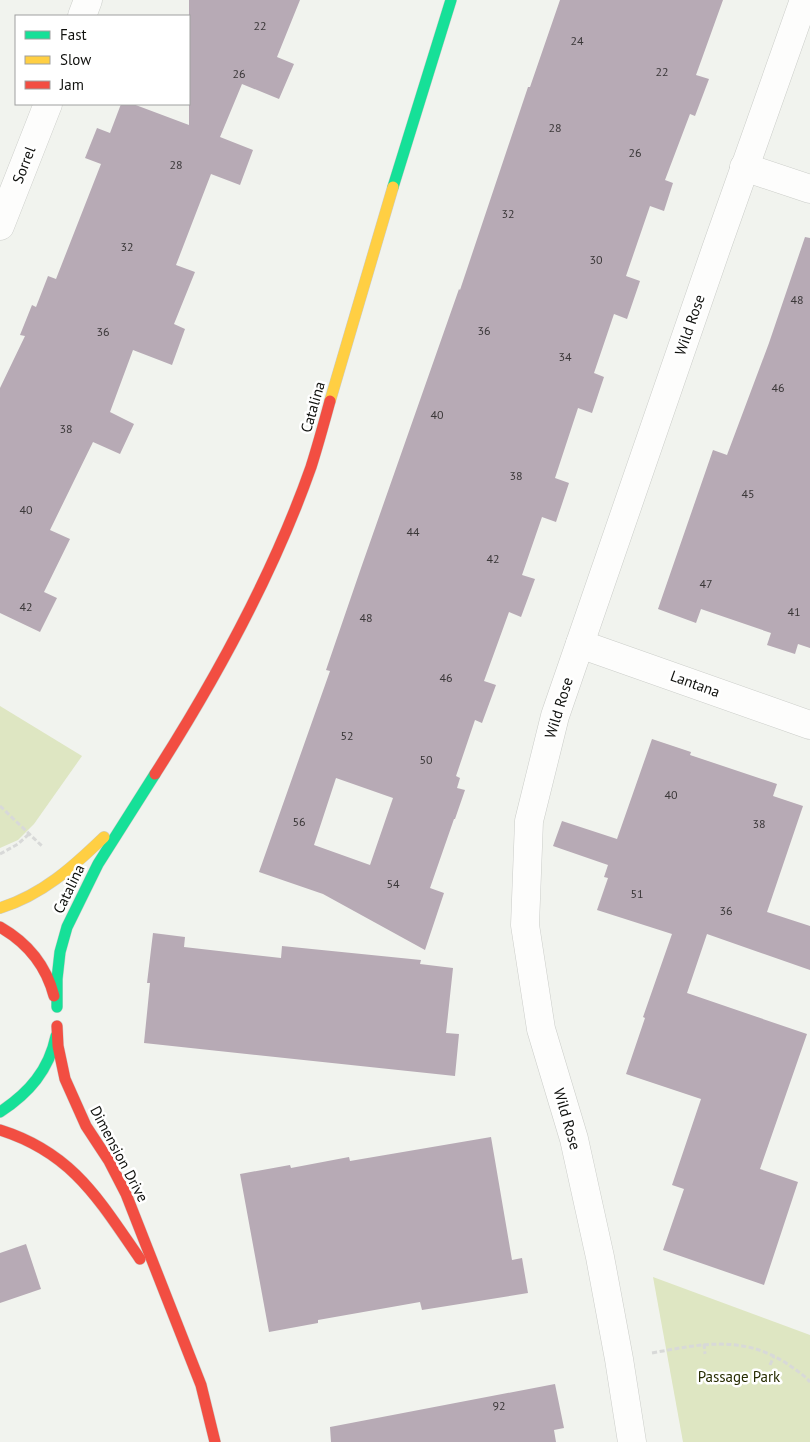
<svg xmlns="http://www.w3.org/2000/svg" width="810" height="1442" font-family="'PT Sans',sans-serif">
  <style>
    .green { fill: #dee6c2 }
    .building { fill: #b7aab5; fill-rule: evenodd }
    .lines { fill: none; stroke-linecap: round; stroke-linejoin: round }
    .street-casing { stroke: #cbcdc9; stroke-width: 29 }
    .fast-casing { stroke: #cbcdc9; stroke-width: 12 }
    .slow-casing { stroke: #cbcdc9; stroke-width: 12 }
    .jam-casing { stroke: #cbcdc9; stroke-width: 12 }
    .path { stroke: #d8d9d8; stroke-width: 3; stroke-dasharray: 5 2.5; stroke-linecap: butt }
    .street { stroke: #fdfdfc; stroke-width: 28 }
    .fast { stroke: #16e098; stroke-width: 11 }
    .slow { stroke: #ffcf43; stroke-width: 11 }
    .jam { stroke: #f24e42; stroke-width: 11 }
    .labels { text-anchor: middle; stroke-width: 5; stroke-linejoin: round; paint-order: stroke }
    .number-label { font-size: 12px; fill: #3a3738 }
    .street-label { font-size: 15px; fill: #10110e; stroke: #fff }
    .park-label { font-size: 15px; fill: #272d02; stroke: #fff }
  </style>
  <rect width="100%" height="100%" fill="#f1f3ee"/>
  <!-- green -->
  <g class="green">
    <polygon points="0,706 82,756 34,824 18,840 0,848"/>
    <polygon points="653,1277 810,1335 810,1442 683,1442"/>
  </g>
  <!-- building -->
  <g class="building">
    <polygon points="189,0 300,0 277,57 294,64 279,99 242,84 220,137 253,150 240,185 211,174 176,265 195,272 174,324 185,329 172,365 133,350 110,412 134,424 120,454 93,442 50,530 70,539 44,592 57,598 40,632 0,613 0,388 25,336 20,335 32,305 36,307 48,276 56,279 101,164 85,158 97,128 110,133 121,104 133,104 189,125"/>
    <path d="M560,0H723L696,75L709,79L695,116L690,114L665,180L673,183L664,211L650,206L626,276L640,281L627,319L614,314L594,373L604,377L592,413L578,408L555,478L569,483L556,522L542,517L522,575L535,579L521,617L509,612L484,681L496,685L482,723L475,720L456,776L460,778L457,788L465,790L455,819H454L430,888L444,893L425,950L323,894L259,872L330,671L326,670L361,568L459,289L460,290L528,87H530ZM336,778L393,798L370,865L314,845Z"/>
    <polygon points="805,237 810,238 810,648 798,644 795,654 767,645 771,633 701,609 696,623 658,609 713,450 727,455 769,343"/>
    <polygon points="652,739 691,752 690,755 777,784 773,796 803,806 767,912 810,926 810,970 707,934 687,993 807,1034 760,1169 798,1182 764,1285 663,1250 684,1189 672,1185 701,1099 626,1074 645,1018 643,1017 672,934 597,910 608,878 604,877 608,865 553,846 562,821 617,839"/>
    <polygon points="153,933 185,937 184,947 281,958 282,946 421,960 420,964 453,968 446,1033 459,1034 455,1076 144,1043 150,983 147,983"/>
    <polygon points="491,1137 512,1260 522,1258 528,1293 422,1310 420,1302 318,1320 318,1323 269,1332 240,1174 290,1165 291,1168 349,1157 350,1161"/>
    <polygon points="26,1244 41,1289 0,1303 0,1253"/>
    <polygon points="555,1384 564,1428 554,1430 556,1442 331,1442 330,1427"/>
  </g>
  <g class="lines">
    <!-- street casing -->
    <g class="street-casing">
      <g id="street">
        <polyline points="82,16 88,0"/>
        <polyline points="744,167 810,189"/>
        <polyline points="0,226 48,104"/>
        <polyline points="580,644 810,725"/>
        <polyline points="632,1442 619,1359 600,1257 574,1139 541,1029 525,925 529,821 555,716 716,249 804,0"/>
      </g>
    </g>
    <!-- fast casing -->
    <g class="fast-casing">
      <g id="fast">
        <polyline points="393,187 451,0"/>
        <polyline points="57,1007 57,979 60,952 67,927 98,864 155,774"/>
        <path d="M0,1112C29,1093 49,1070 56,1036"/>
      </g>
    </g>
    <!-- slow casing -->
    <g class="slow-casing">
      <g id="slow">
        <polyline points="330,401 393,187"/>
        <path d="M0,908C42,895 73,867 104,837"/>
      </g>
    </g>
    <!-- jam casing -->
    <g class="jam-casing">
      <g id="jam">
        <path d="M155,774C217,677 273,575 311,467C318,445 324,423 330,401"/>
        <path d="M0,927C28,943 46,965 54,996"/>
        <polyline points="57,1026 58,1046 65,1079 86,1126 109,1161 126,1194 201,1385 215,1442"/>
        <path d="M0,1130C73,1153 99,1200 140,1259"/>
      </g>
    </g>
    <!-- path -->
    <g class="path">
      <polyline points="0,806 43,847"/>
      <polyline points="0,854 18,844 29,834"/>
      <polyline points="704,1344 705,1354"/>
      <path d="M652,1353C701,1344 742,1335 786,1363C795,1369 804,1375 810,1382"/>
      <polyline points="770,1365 774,1356"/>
    </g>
    <!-- street -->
    <use href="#street" class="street"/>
    <!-- fast -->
    <use href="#fast" class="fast"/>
    <!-- slow -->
    <use href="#slow" class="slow"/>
    <!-- jam -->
    <use href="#jam" class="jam"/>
  </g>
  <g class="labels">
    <!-- number labels -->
    <g class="number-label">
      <text x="260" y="30">22</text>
      <text x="577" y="45">24</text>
      <text x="662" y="76">22</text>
      <text x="239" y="78">26</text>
      <text x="555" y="132">28</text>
      <text x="635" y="157">26</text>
      <text x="176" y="169">28</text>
      <text x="508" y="218">32</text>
      <text x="127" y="251">32</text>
      <text x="596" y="264">30</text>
      <text x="797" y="304">48</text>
      <text x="484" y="335">36</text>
      <text x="103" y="336">36</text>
      <text x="565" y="361">34</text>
      <text x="778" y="392">46</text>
      <text x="437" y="419">40</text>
      <text x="66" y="433">38</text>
      <text x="516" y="480">38</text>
      <text x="748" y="498">45</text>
      <text x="26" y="514">40</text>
      <text x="413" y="536">44</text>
      <text x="493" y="563">42</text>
      <text x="706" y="588">47</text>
      <text x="26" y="611">42</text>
      <text x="794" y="616">41</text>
      <text x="366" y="622">48</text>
      <text x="446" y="682">46</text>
      <text x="347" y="740">52</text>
      <text x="426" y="764">50</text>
      <text x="671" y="799">40</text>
      <text x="299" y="826">56</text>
      <text x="759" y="828">38</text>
      <text x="393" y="888">54</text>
      <text x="637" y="898">51</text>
      <text x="726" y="915">36</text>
      <text x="499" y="1410">92</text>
    </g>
    <!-- street labels -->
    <g class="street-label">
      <text transform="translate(24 165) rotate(-69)" y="5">Sorrel</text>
      <text transform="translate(690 325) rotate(-71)" y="5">Wild Rose</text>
      <text transform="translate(313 407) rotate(-74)" y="5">Catalina</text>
      <text transform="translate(695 684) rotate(20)" y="5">Lantana</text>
      <text transform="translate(559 708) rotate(-73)" y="5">Wild Rose</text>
      <text transform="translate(69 889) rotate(-64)" y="5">Catalina</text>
      <text transform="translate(567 1119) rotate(74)" y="5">Wild Rose</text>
      <text transform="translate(119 1154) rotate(62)" y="5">Dimension Drive</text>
    </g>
    <!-- park labels -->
    <g class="park-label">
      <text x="739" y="1382">Passage Park</text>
    </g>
  </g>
  <!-- legend -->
  <rect x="15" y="15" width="175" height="90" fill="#ffffff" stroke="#9fa09f"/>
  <rect x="25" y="31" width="25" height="8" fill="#16e098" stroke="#9fa09f"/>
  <text x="60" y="40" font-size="15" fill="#10110e">Fast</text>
  <rect x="25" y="56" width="25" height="8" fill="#ffcf43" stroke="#9fa09f"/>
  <text x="60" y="65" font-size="15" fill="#10110e">Slow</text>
  <rect x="25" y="81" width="25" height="8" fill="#f24e42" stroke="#9fa09f"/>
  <text x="60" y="90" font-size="15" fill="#10110e">Jam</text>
</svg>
